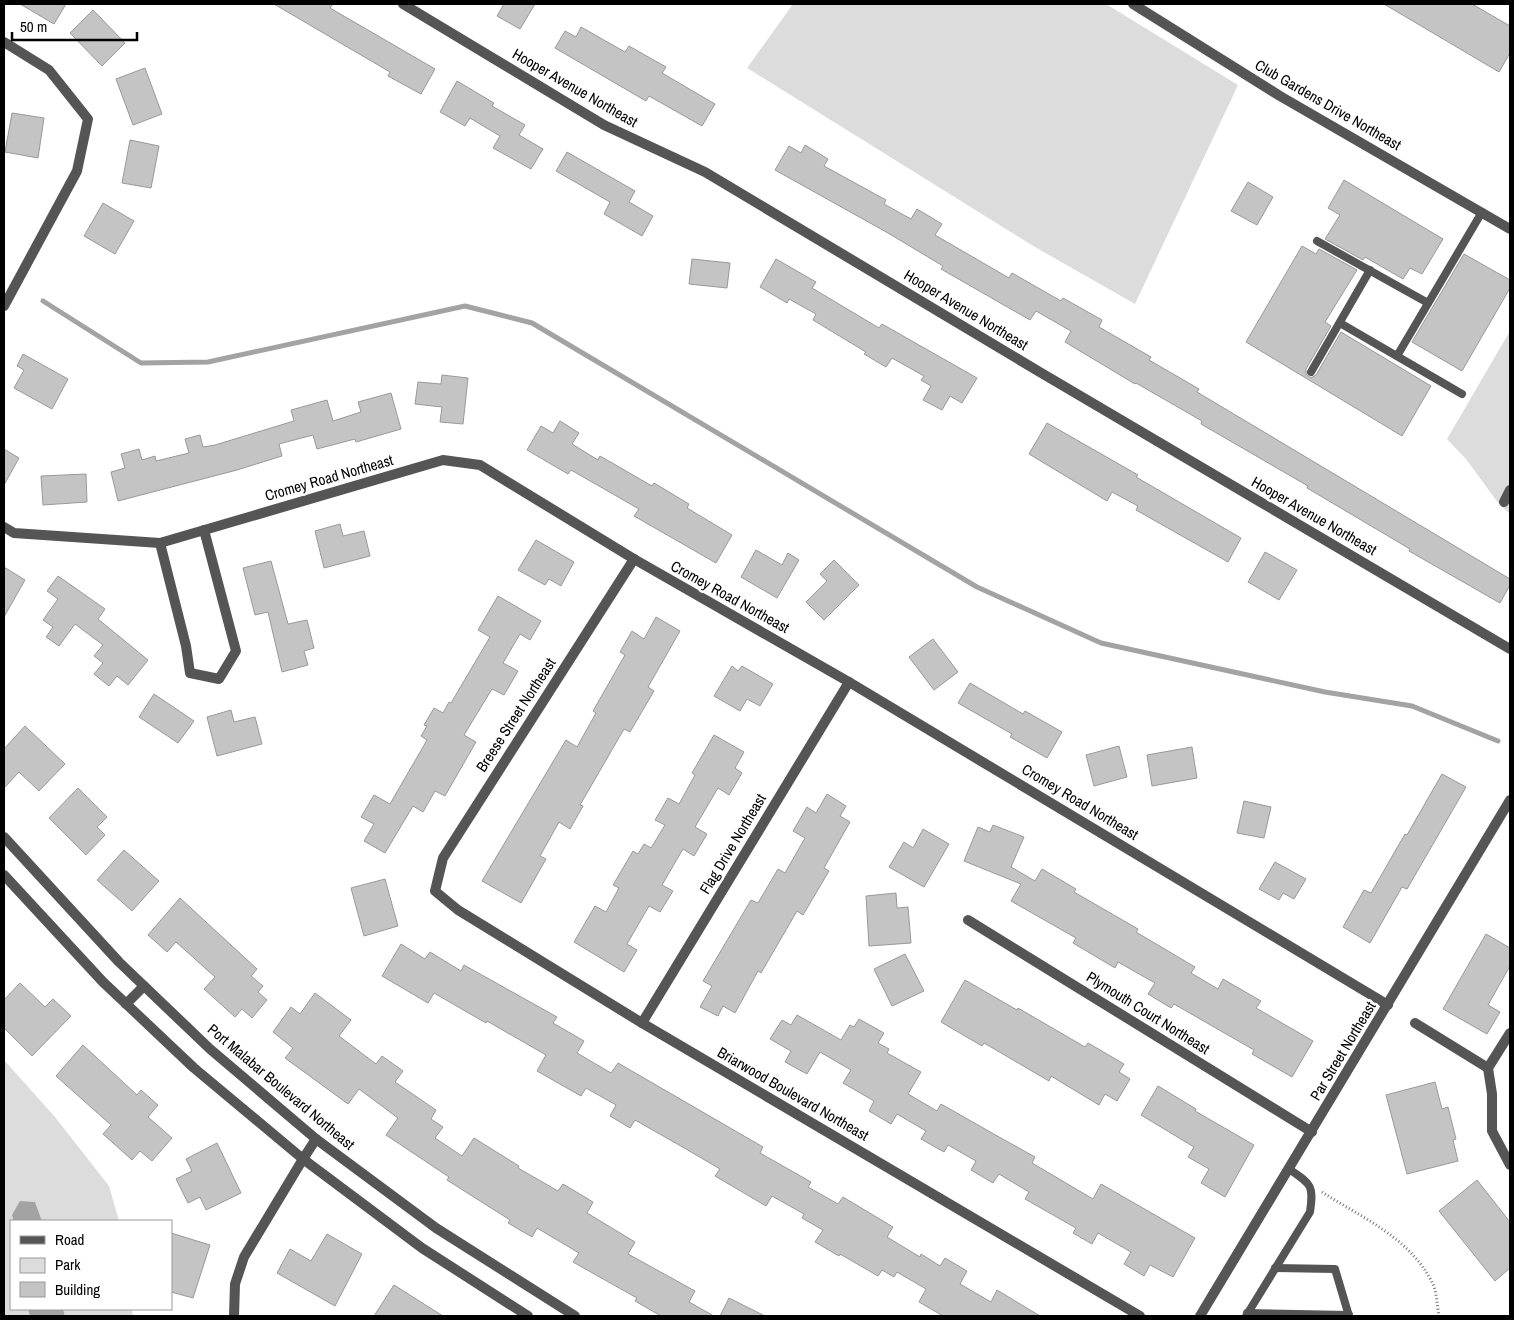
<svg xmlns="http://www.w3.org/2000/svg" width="1514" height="1320" font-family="'Archivo Narrow',sans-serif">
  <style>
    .green { fill: #dcdcdc }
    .water { fill: #a3a3a3 }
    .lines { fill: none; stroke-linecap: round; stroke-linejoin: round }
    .stream { stroke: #a3a3a3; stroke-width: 5 }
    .building { fill: #c4c4c4; stroke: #999 }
    .path { stroke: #777; stroke-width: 3; stroke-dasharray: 1 2.5; stroke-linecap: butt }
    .service { stroke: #555; stroke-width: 8 }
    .minor { stroke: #555; stroke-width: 10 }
    .tertiary { stroke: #555; stroke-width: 10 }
    .labels { text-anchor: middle; stroke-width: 5; stroke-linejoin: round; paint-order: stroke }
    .street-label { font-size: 15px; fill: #000; stroke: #fff }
  </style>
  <rect width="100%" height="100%" fill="#fff"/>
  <!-- green -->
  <g class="green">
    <polygon points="793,4 1106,4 1238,85 1135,304 1035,247 747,68"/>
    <polygon points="1510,331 1510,514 1499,504 1466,459 1447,439"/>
    <polygon points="4,1060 55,1117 109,1186 119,1221 42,1221 35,1202 12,1215 11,1309 28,1309 30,1316 4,1316"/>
    <polygon points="63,1309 132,1309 133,1316 65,1316"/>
  </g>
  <!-- water -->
  <g class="water">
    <polygon points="20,1201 35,1202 42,1221 13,1221 12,1215"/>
    <polygon points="28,1309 63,1309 65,1316 30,1316"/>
  </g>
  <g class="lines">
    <!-- stream -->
    <polyline class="stream" points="43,301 141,363 208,362 465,306 532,323 977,587 1101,643 1325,692 1412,706 1498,741"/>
  </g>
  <!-- building -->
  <g class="building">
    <polygon points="20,4 66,4 54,24"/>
    <polygon points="274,4 333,4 330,8 435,69 421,94 388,76 390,72"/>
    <polygon points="504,4 535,4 520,29 497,16"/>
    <polygon points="1384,4 1472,4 1510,26 1510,53 1499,72"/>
    <polygon points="93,10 125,43 102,66 70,33"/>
    <polygon points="581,27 625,52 629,46 666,67 662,73 715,104 702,126 649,96 646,101 555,48 565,31 576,37"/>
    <polygon points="145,68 162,114 133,125 116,79"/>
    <polygon points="457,81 494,103 492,106 525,125 519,135 543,149 531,169 493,148 500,136 470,118 465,126 440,112"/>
    <polygon points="12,113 44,118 38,158 5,152"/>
    <polygon points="130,140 159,146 151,188 122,183"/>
    <polygon points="805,145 828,159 824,166 886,200 884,204 911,219 917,209 942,224 935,235 1009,278 1012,273 1061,301 1063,298 1102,320 1099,327 1151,357 1149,360 1199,389 1197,392 1510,579 1510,585 1500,603 1409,551 1410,549 1307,488 1308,486 1201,424 1202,421 1136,383 1135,384 1065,342 1071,331 1036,311 1030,320 941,269 943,266 888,233 775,170 789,146 801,153"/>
    <polygon points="567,152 635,191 629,202 653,216 642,236 604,214 610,202 556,171"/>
    <polygon points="1344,180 1443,239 1422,274 1410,268 1403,279 1365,257 1363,260 1325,239 1340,215 1328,208"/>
    <polygon points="1248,182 1273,197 1257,225 1231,211"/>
    <polygon points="103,203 134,221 115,254 84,236"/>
    <polygon points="1302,246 1316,254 1319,249 1357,270 1325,322 1331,326 1306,369 1306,374 1311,378 1316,375 1341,332 1431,386 1402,436 1246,342"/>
    <polygon points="1464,254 1510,280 1510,288 1462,371 1412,342"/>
    <polygon points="692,259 730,263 727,288 689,284"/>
    <polygon points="776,259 816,282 812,288 879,328 882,324 977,378 962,403 950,396 942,410 923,400 931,386 921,380 924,376 892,358 886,367 864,354 866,352 813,320 816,314 789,299 787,303 760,287"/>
    <polygon points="23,354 68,379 52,409 14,388 24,370 17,366"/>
    <polygon points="442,375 468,378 463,424 440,422 442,407 415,404 418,382 441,384"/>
    <polygon points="391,393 401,429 356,442 355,439 317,449 313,435 279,444 282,456 237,470 118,501 111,472 125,468 121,454 139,449 142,460 155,456 156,461 189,453 185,439 200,435 203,447 215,445 294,421 291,410 327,400 333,421 361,412 358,402"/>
    <polygon points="560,421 579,433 572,444 598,460 600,456 652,486 654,483 689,504 687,508 732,535 716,563 634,516 639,509 571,470 568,474 527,450 541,426 553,433"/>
    <polygon points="1047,423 1138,475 1136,477 1241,538 1228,562 1136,510 1138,506 1112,492 1107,501 1029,454"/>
    <polygon points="4,449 19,458 4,485"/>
    <polygon points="86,474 87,502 43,505 41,476"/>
    <polygon points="340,524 343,536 364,531 370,556 324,568 315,531"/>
    <polygon points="536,540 574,562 561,586 549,579 545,585 518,570"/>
    <polygon points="756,550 782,565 788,553 799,560 777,598 741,577"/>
    <polygon points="1265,552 1297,570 1279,600 1248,582"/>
    <polygon points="834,560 859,585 824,620 806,602 827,581 820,574"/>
    <polygon points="271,561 288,624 307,620 314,648 304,651 308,665 282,672 268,612 255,615 243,568"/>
    <polygon points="4,567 25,580 4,617"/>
    <polygon points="58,576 105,609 98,619 148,660 128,685 117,676 109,686 94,674 103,663 94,656 103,645 75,624 59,646 46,637 53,627 43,620 58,599 47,591"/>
    <polygon points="498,596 541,621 530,640 520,634 503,663 518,671 504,695 492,689 464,735 476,742 445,796 435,791 423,812 413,806 385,853 364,841 374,824 361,817 374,795 390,804 427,740 421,736 427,726 424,725 434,708 443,713 449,702 451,703 490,637 478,630"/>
    <polygon points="656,617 680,631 648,687 654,691 630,732 624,729 580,805 583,806 570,829 559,822 540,856 546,859 521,903 482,881 566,740 577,747 596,713 593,711 625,655 620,652 632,631 644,639"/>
    <polygon points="933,639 958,672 934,690 909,657"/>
    <polygon points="732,666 738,671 742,666 773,684 760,706 747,699 740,711 714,696"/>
    <polygon points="970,683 1023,714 1025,711 1062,732 1047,758 1010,737 1012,734 958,703"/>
    <polygon points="154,694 194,721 178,743 139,717"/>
    <polygon points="231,710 234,722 255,717 262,744 217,756 207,717"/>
    <polygon points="25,726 65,764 39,791 19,772 4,788 4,749"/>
    <polygon points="714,735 744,752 735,768 742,773 729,795 718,788 695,827 707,834 694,856 683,849 662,885 673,891 660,912 649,906 627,944 637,950 624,972 574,942 595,906 606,912 619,888 613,885 633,851 638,854 644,844 651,848 665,825 655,820 668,798 679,804 695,775 692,773"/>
    <polygon points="1119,746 1127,777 1094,786 1086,755"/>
    <polygon points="1192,747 1197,778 1152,786 1147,755"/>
    <polygon points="1442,774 1466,787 1407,889 1402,887 1370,943 1343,927 1364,890 1371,893 1405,834 1407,835"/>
    <polygon points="78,788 107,817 97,827 105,835 86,855 49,818"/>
    <polygon points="827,794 846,806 840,816 850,822 824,868 829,871 803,915 797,911 761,973 758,971 735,1013 723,1006 718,1016 700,1007 712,986 703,981 751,900 758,903 778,869 785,873 805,838 793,831 807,807 816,813"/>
    <polygon points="1244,801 1271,807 1264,838 1237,833"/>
    <polygon points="993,825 1024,837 1011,867 1035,881 1042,869 1076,889 1074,892 1138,929 1136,932 1195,967 1191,973 1218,989 1223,979 1261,1001 1256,1008 1313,1041 1292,1077 1252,1054 1254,1050 1174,1004 1171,1008 1148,994 1155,983 1118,962 1115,968 1073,943 1076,938 1011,901 1021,884 964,861 978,827 990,832"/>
    <polygon points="923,829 949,844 924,887 889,867 904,842 913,848"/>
    <polygon points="124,850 159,881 132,911 97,880"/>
    <polygon points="1275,862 1306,879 1294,899 1283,893 1279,900 1259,889"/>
    <polygon points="385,879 398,926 364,936 351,888"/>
    <polygon points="896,893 897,908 908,907 911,943 869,946 866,896"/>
    <polygon points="180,898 257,969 251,976 263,986 258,992 267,1000 252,1018 242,1009 235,1017 204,989 215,977 176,942 167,952 148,935"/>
    <polygon points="1486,934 1510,948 1510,966 1488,1005 1500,1012 1487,1034 1443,1009"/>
    <polygon points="401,944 425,959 430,952 461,971 464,965 557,1017 553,1023 584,1041 577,1053 611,1073 618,1063 763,1147 760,1153 811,1182 808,1187 838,1204 843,1197 893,1227 887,1237 920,1257 921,1254 940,1266 945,1258 967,1271 960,1284 991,1302 997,1290 1040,1316 943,1316 919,1302 926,1289 897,1272 894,1277 882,1270 878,1276 840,1254 839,1256 815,1242 823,1230 802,1218 804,1214 772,1196 766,1206 715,1176 720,1169 686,1149 635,1120 630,1128 610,1116 616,1105 586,1088 581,1096 537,1071 546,1055 487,1021 486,1023 434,993 428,1003 382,976"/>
    <polygon points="905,954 924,991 892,1006 874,969"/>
    <polygon points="965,980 1017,1010 1018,1008 1085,1047 1088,1043 1124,1064 1119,1072 1130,1079 1117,1101 1105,1094 1099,1105 1051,1076 1049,1081 984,1043 982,1046 941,1022"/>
    <polygon points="20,983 45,1007 53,999 71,1016 32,1056 4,1028 4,1000"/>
    <polygon points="315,993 351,1020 339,1036 376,1064 382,1056 403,1071 395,1082 436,1110 431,1119 443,1127 435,1138 462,1156 474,1138 519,1166 518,1168 558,1191 563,1184 593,1202 587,1213 635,1242 628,1254 695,1291 689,1302 714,1316 661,1316 635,1301 637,1298 573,1262 579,1253 537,1228 532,1237 508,1223 510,1220 447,1180 449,1177 386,1135 398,1118 359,1089 348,1104 285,1058 293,1048 273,1032 291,1007 300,1014"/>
    <polygon points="797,1015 841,1040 850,1025 854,1027 859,1019 884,1033 878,1043 889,1049 887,1053 921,1072 908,1094 937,1111 941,1104 992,1133 1035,1157 1032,1163 1093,1199 1101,1184 1195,1238 1173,1277 1150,1265 1144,1276 1124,1264 1131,1252 1098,1233 1092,1244 1073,1233 1076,1228 1025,1199 1029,1192 999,1174 993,1183 971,1170 976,1161 948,1145 944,1152 921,1139 926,1131 897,1114 891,1124 869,1111 874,1101 843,1083 851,1070 820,1052 807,1074 785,1062 791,1051 770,1039 782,1020 791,1025"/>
    <polygon points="83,1045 137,1095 141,1090 158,1105 148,1117 172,1138 152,1161 140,1151 132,1160 103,1134 111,1125 56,1076"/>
    <polygon points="1435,1082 1442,1109 1448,1107 1456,1139 1453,1140 1458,1161 1407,1174 1386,1095"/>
    <polygon points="1158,1086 1196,1109 1195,1111 1254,1145 1225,1197 1201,1183 1209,1169 1188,1157 1194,1147 1141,1115"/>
    <polygon points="217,1143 241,1193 206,1210 200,1197 188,1203 176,1179 192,1171 186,1159"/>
    <polygon points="1477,1180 1510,1222 1510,1268 1495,1281 1439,1211"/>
    <polygon points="171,1233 210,1245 193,1298 171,1292"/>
    <polygon points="327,1234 362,1254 335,1306 277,1273 290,1249 311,1261"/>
    <polygon points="394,1285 443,1316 374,1316"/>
    <polygon points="729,1298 765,1316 720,1316"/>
  </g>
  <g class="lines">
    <!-- path -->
    <path class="path" d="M1322,1192C1362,1218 1409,1237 1432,1282C1437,1291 1437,1306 1439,1316"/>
    <!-- service -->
    <g class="service">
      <polyline points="1317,241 1428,303"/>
      <polyline points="1340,323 1462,394"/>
      <polyline points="1397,356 1482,212"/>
      <polyline points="1311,372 1370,270"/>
      <polyline points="1275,1268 1335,1269 1349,1316"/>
      <polyline points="1247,1313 1349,1315"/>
      <path d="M1246,1316L1310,1212C1314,1185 1311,1184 1289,1169"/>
    </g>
    <!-- minor -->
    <g class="minor">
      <polyline points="403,4 604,125 705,172 1038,371 1510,649"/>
      <polyline points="1133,4 1280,96 1510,229"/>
      <polyline points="4,42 49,70 88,119 77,171 4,306"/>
      <polyline points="1504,502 1510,490"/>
      <polyline points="4,527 14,533 160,543 443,460 480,465 634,559 849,682 1388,1005"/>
      <polyline points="160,543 186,646 190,673 219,679 236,651 204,530"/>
      <polyline points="634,559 443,858 435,891 458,910 642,1023 1140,1316"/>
      <polyline points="968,920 1312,1132"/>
      <polyline points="642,1023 849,682"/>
      <polyline points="1415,1023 1488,1068"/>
      <polyline points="1510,1033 1488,1068 1492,1094 1492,1131 1510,1165"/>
      <polyline points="234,1316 235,1284 244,1257 303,1159 316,1139"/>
      <polyline points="1200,1316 1510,800"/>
    </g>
    <!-- tertiary -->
    <g class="tertiary">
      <polyline points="4,837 119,962 210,1049 316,1139 436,1228 575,1316"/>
      <polyline points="4,875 103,982 194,1068 303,1159 422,1248 528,1316"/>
      <polyline points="126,1004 144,986"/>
    </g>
  </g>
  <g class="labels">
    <!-- street labels -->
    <g class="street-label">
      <text transform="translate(575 88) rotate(30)" y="5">Hooper Avenue Northeast</text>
      <text transform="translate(1328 105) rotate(30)" y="5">Club Gardens Drive Northeast</text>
      <text transform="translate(966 310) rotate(31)" y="5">Hooper Avenue Northeast</text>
      <text transform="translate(329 478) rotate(-16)" y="5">Cromey Road Northeast</text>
      <text transform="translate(1314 516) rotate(30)" y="5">Hooper Avenue Northeast</text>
      <text transform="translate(730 597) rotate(29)" y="5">Cromey Road Northeast</text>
      <text transform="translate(516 715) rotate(-57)" y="5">Breese Street Northeast</text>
      <text transform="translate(1080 802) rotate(31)" y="5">Cromey Road Northeast</text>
      <text transform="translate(733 844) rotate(-59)" y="5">Flag Drive Northeast</text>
      <text transform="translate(1148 1013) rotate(32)" y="5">Plymouth Court Northeast</text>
      <text transform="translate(1343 1051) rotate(-59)" y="5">Par Street Northeast</text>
      <text transform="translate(281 1087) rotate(40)" y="5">Port Malabar Boulevard Northeast</text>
      <text transform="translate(793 1094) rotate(30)" y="5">Briarwood Boulevard Northeast</text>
    </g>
  </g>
  <!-- border -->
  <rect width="1514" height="1320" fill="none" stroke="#000000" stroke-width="10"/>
  <!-- legend -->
  <rect x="10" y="1220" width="162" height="90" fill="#ffffff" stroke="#999999"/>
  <rect x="20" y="1236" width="25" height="8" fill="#555555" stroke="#999999"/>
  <text x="55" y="1245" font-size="15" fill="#000000">Road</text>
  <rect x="20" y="1258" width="25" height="15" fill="#dcdcdc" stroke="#999999"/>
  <text x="55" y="1270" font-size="15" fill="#000000">Park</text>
  <rect x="20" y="1282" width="25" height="15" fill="#c4c4c4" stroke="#999999"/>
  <text x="55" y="1295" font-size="15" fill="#000000">Building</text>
  <!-- scale -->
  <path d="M12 32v8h125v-8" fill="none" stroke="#000000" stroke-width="2.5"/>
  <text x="20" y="32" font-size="15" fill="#000000" stroke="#ffffff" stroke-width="4" paint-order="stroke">50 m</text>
</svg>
